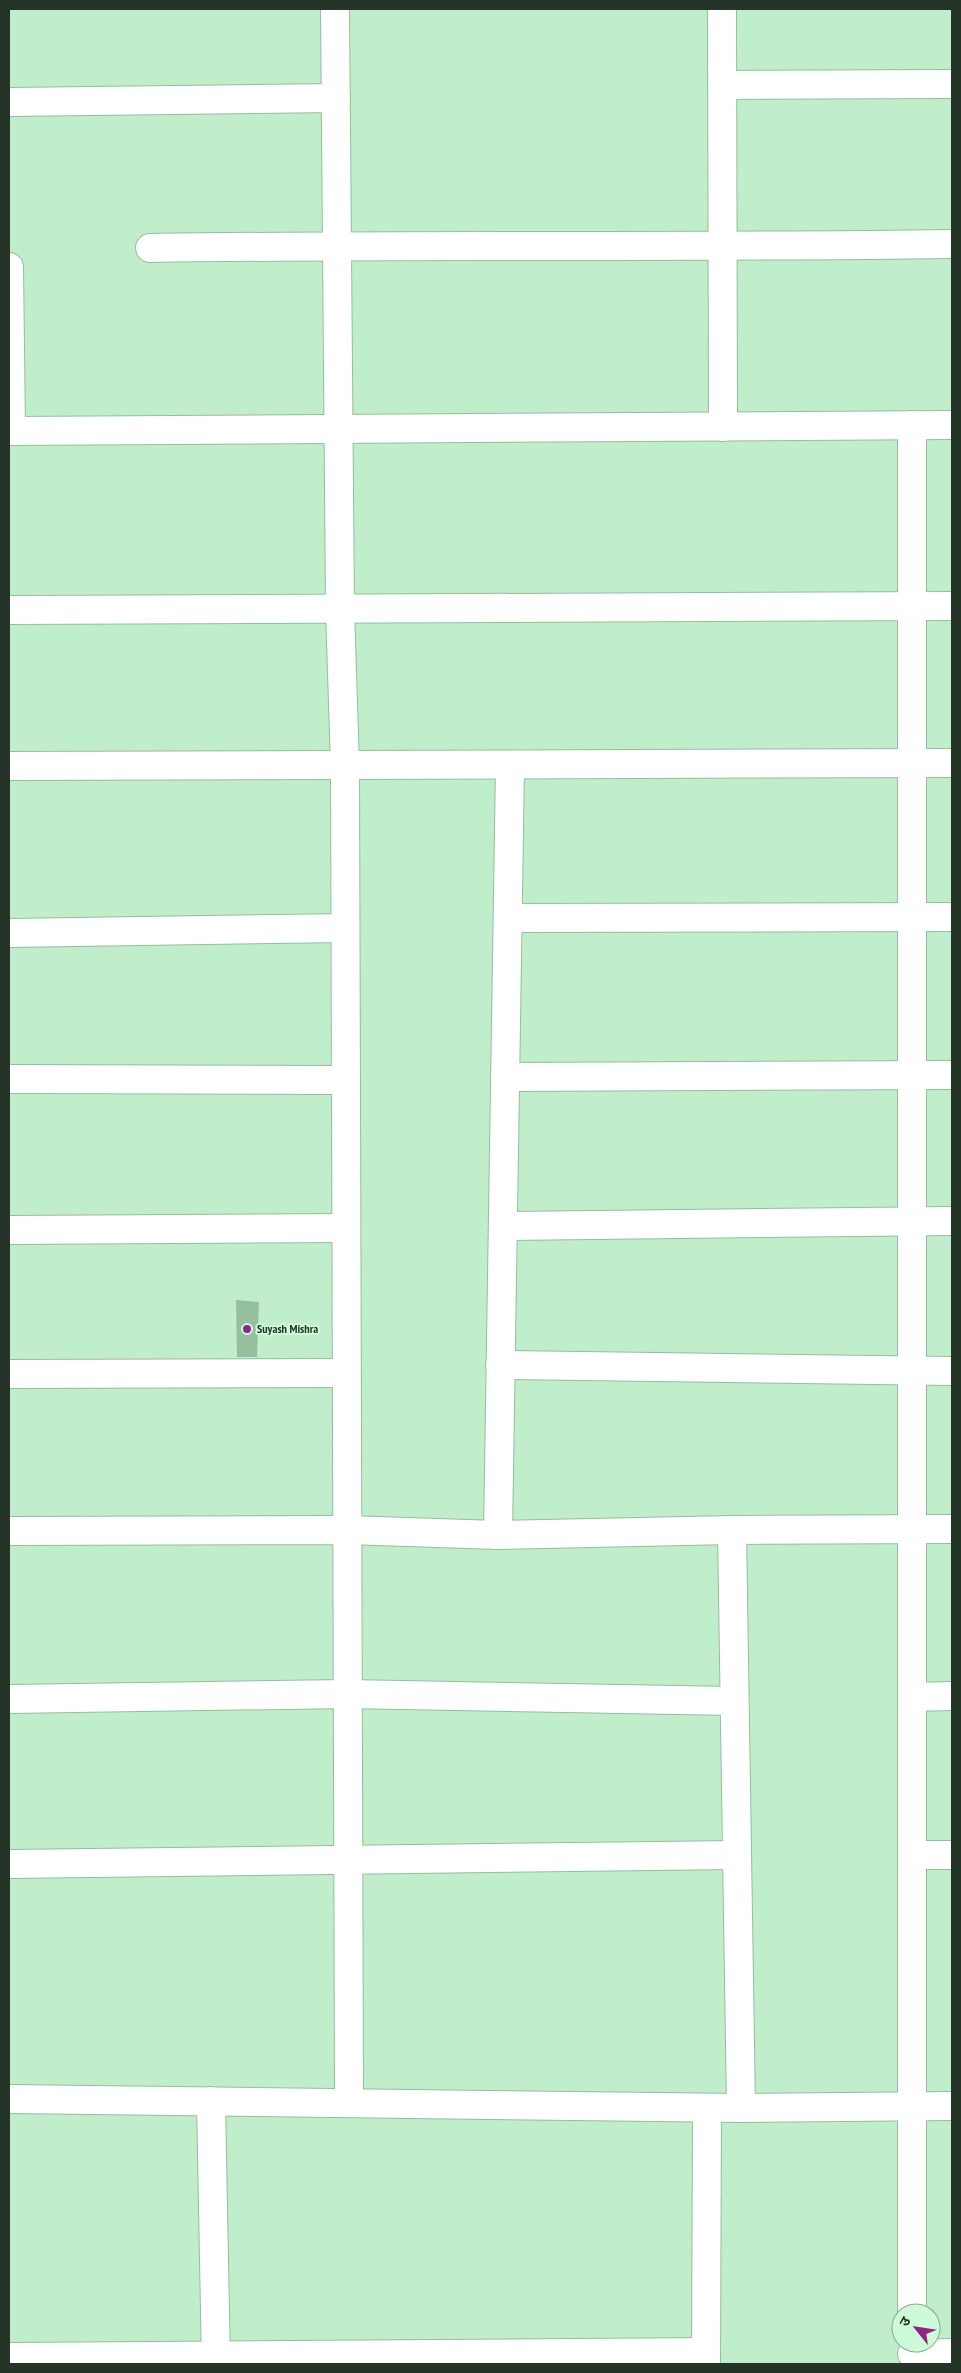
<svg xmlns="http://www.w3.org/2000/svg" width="961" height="2373" font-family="'PT Sans Narrow','Noto Sans Devanagari',sans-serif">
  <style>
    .building { fill: #94c09e }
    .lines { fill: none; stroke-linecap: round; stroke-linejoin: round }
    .minor-casing { stroke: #93bf9d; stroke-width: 30 }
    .minor { stroke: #fff; stroke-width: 28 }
    .poi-dot { fill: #912587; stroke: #cdfad7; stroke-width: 2 }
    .labels { text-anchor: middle; stroke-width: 4; stroke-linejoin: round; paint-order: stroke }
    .poi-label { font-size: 12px; font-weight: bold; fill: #243528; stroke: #cdfad7; text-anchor: start }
  </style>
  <rect width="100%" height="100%" fill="#c0edca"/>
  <!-- building -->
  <polygon class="building" points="236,1300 259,1302 257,1357 237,1357"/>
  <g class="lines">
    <!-- minor casing -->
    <g class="minor-casing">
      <g id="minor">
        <polyline points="335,9 340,609 345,766 349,2102"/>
        <polyline points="722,9 723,427"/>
        <polyline points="722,85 952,84"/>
        <polyline points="9,102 336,98"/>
        <path d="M150,248C417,244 685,248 952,244"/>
        <polyline points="9,267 11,431"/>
        <polyline points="912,425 912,2313"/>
        <polyline points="9,431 952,425"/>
        <polyline points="9,610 952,606"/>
        <polyline points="9,766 952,763"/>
        <polyline points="508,918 952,917"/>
        <polyline points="9,933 345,928"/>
        <polyline points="505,1077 952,1075"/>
        <polyline points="9,1079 346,1080"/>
        <polyline points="503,1226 952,1221"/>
        <polyline points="9,1230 346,1228"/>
        <polyline points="500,1365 952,1371"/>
        <polyline points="9,1374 346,1373"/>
        <polyline points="732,1530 741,2108"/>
        <polyline points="9,1531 347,1530 498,1535 732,1530 952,1529"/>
        <polyline points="498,1535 510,766"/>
        <polyline points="912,1697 952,1696"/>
        <polyline points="9,1699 347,1694 733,1701"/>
        <polyline points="912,1855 952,1855"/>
        <polyline points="9,1864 737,1855"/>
        <polyline points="9,2099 741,2108 952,2106"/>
        <polyline points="211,2101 216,2364"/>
        <polyline points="912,2354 952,2353"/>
        <polyline points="9,2357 706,2352"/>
        <polyline points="706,2364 707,2108"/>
      </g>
    </g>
    <!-- minor -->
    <use href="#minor" class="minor"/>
  </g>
  <!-- markers -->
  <circle class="poi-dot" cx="247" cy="1329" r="5"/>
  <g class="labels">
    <!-- poi labels -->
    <g class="poi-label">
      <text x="257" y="1333">Suyash Mishra</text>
    </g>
  </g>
  <!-- border -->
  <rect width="961" height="2373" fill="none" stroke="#243528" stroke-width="20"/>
  <!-- north arrow -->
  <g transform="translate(916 2328) rotate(300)"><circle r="24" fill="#cdfad7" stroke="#89ab91"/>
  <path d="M0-4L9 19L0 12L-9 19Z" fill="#912587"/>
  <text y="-8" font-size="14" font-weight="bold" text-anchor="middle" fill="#243528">उ</text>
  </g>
</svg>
